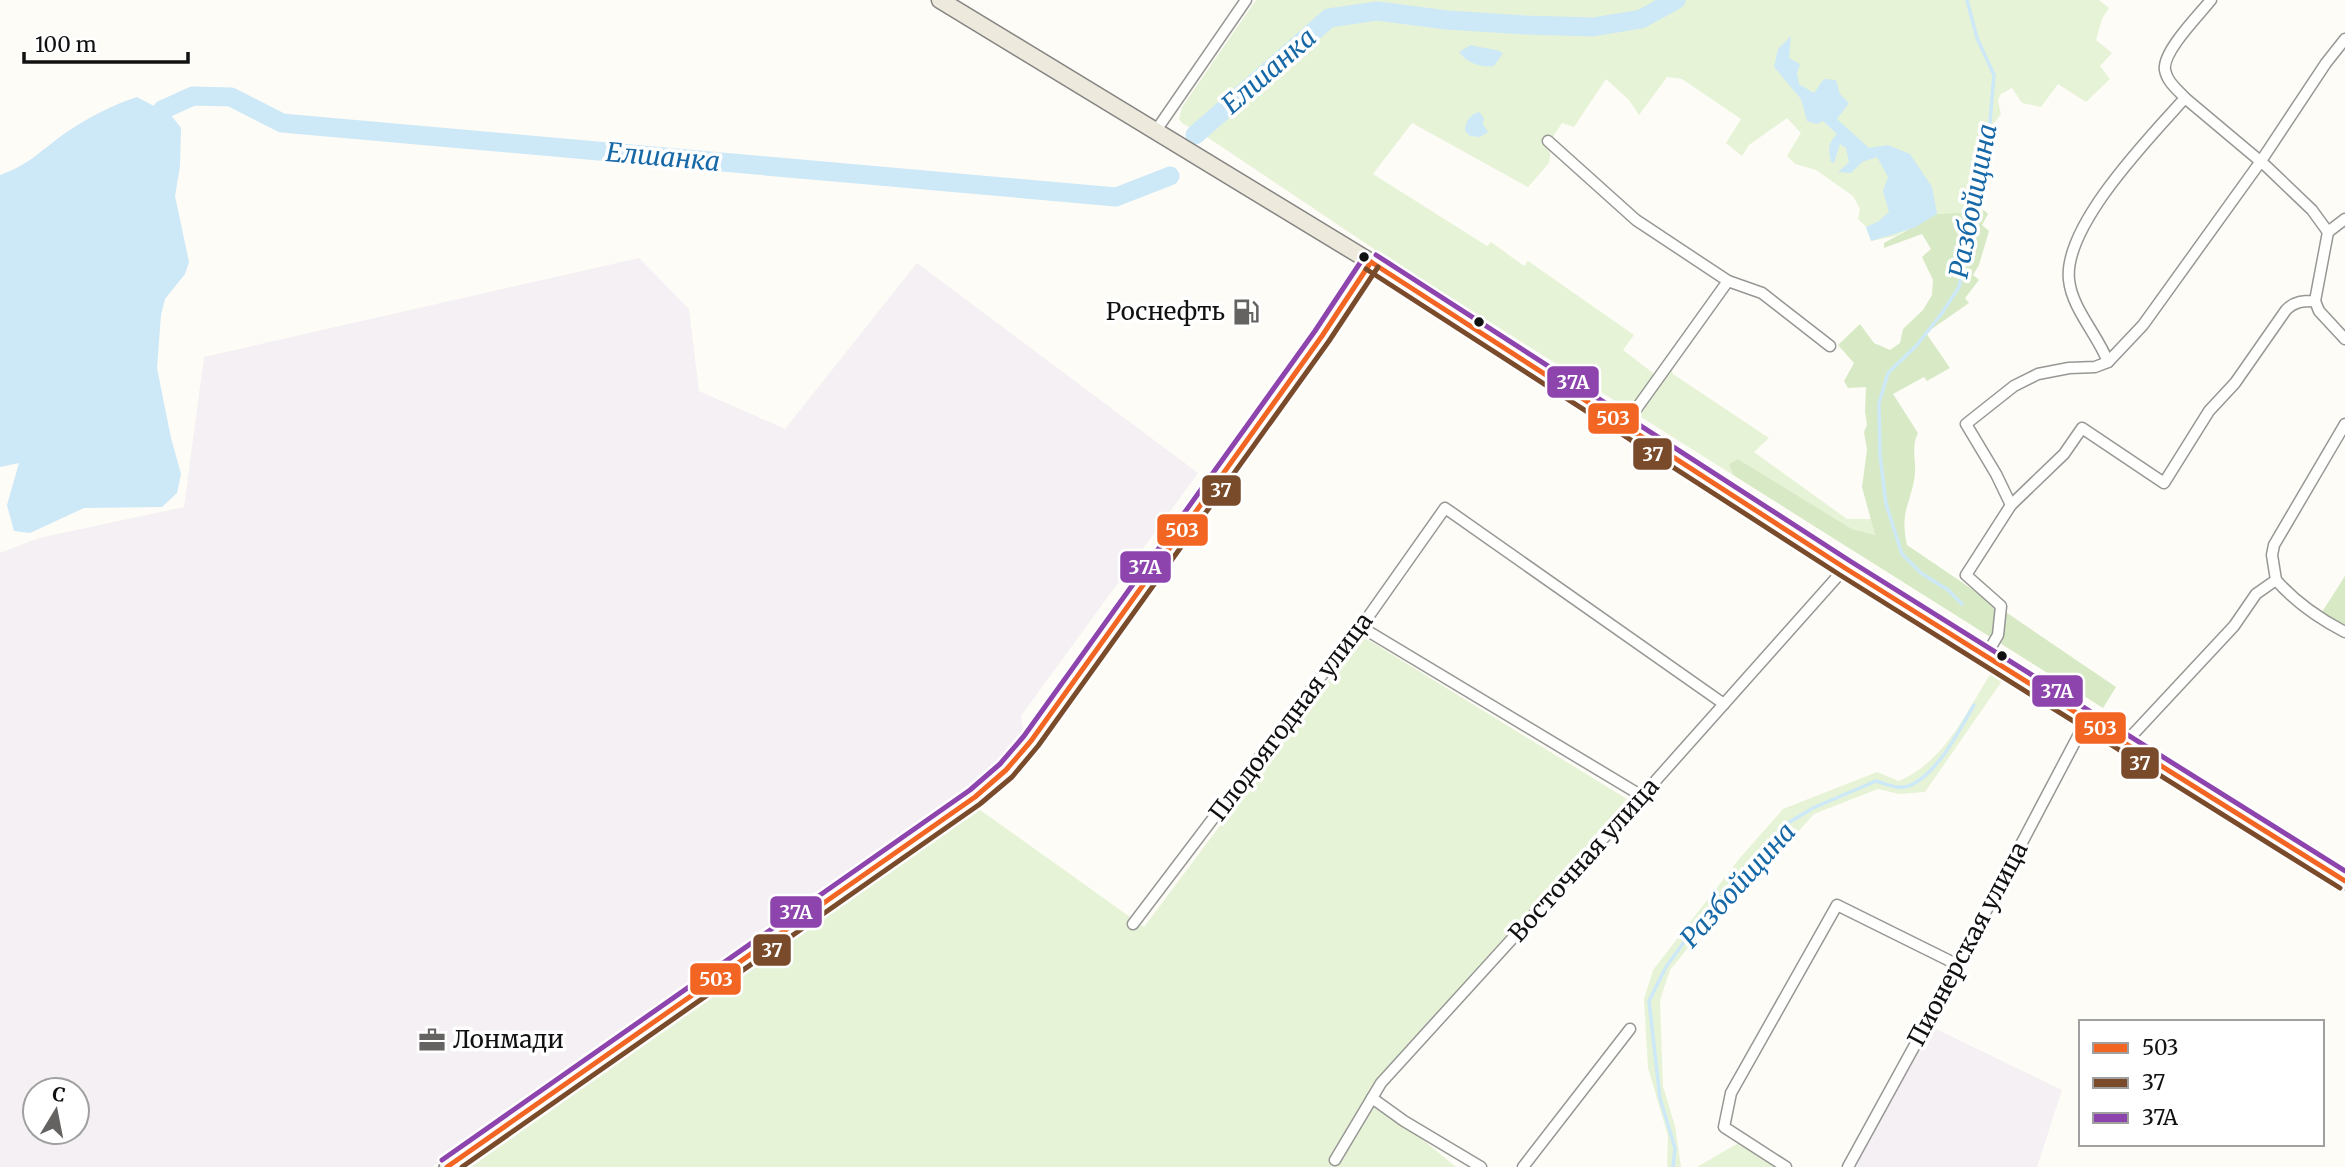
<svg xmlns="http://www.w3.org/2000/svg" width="2345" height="1167" font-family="Merriweather,serif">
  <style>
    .industrial { fill: #f5f0f3; fill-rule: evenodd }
    .green { fill: #e7f3d7 }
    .forest { fill: #d8eac5 }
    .water { fill: #cde8f7 }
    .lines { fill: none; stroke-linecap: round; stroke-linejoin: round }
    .stream { stroke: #cde8f7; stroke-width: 3.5 }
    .river { stroke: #cde8f7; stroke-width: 19 }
    .street-casing { stroke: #979795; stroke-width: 13 }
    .secondary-casing { stroke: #8e8d8b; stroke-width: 18 }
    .primary-casing { stroke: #858482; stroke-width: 19 }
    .street { stroke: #fffffe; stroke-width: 10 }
    .secondary { stroke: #f6f4eb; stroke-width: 14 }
    .primary { stroke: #ede9dc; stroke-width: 16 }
    .bus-1-casing { stroke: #fff; stroke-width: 10 }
    .bus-2-casing { stroke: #fff; stroke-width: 10 }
    .bus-3-casing { stroke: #fff; stroke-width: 10 }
    .bus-1 { stroke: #f26522; stroke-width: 5 }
    .bus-2 { stroke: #7a4b2a; stroke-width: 5 }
    .bus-3 { stroke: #8e44ad; stroke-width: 5 }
    .bus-dot { fill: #111; stroke: #fff; stroke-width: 2.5 }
    .labels { text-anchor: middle; stroke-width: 7; stroke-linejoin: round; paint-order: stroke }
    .poi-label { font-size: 24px; fill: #111; stroke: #fff; text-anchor: end }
    .street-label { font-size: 24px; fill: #111; stroke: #fff }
    .water-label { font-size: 26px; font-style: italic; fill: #1768a6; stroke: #fff }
    .line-badge { stroke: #fff; stroke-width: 2.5 }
    .badge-label { font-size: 19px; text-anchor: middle; font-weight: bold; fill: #fff }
  </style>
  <rect width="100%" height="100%" fill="#fdfcf7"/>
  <!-- industrial -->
  <g class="industrial">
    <path d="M639,258L689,309L699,391L785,429L917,263L1198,473L1021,716L1024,734L1000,764L978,785L432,1167H0V553L39,538L184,507L204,357ZM77,1090V1132H35V1090Z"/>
    <polygon points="1930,1026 2062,1090 2037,1167 1848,1167"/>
  </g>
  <!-- green -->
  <g class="green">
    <path d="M1256,0H2099L2109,8L2102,19L2096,40L2112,53L2100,66L2110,79L2086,102L2058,84L2041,107L2022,103L2012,88L2001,94L1998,100L2001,114L1989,130C1989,141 1988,148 1980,157L1981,190L1976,206L1985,211L1937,214L1895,236L1872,241L1866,227L1858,219L1860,209L1853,196L1816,170L1795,164L1787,156L1801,133L1787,118L1749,145L1742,156L1726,143L1741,119L1682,79L1667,77L1639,115L1629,100L1606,79L1574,127L1562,123L1553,137L1549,163L1528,187L1412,123L1373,174L1487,246L1491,242L1524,266L1528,261L1634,335L1623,350L1657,376L1667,362L1673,374L1769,438L1754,452L1847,519H1871L1875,536L1852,529L1738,459L1730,464L1733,475L1377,251L1207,137L1182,123L1179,119L1182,107Z"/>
    <polygon points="1362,636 1627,799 1370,1096 1456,1167 457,1167 976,807 1144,927"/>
    <path d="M1991,673L2002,681L1925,792L1899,794L1878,789L1814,814L1759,876L1709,922L1670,970L1660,1000L1663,1086L1675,1126L1681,1167H1667L1668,1136L1648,1068L1644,999L1653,970L1739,859L1783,809L1877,772L1899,781C1946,760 1965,714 1991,673Z"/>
    <polygon points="1740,1142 1774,1167 1697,1167"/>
  </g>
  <!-- forest -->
  <g class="forest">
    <path d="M1985,211L1988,214L1982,225L1989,231L1979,265L1973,275L1979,280L1965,298L1969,303L1926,333L1950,368L1927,381L1924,377L1893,394L1918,433C1911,447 1916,459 1915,473C1912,503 1899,510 1907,545L2116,687L2103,708L1733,475L1729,464L1738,459L1852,529L1875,535L1862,487L1867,450L1864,432L1867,425L1865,412L1866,387L1848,388L1844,381L1854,363L1838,345L1860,324L1874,343L1890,350L1900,343L1903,329L1923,310L1932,295L1933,280L1922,257L1931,249L1922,234L1884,248V243L1937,214Z"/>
    <polygon points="2345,576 2345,625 2322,612"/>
  </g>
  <!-- water -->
  <g class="water">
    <path d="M1791,36L1789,58L1800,64L1797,73L1799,84L1814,93L1824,79L1836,80L1840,94L1849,103L1837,119L1869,148L1888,145L1910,154L1932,187L1937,214L1914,228L1871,241L1866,227L1879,221L1889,212L1883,191L1888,177L1877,157L1862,162L1851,173L1838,172L1849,162L1846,148L1840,144L1834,163L1831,162C1828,150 1828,143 1837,134L1823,121L1817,124L1807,121L1801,99L1774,67L1778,49Z"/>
    <path d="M1471,45C1482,49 1492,47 1503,53L1494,66C1481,68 1467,63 1459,52Z"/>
    <path d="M137,97L171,115L181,128L180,166L175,196L189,262L185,274L165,299L161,315L157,368L171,438L181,474L177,493L162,507L84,508L30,533L14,531L7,505L19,463L0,467V175C29,165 40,151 64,134C87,118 110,106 137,97Z"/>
    <path d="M1479,112L1484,118L1483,124L1488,132L1480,137L1470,136L1465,131C1465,121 1470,115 1479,112Z"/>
  </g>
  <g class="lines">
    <!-- stream -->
    <g class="stream">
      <polyline points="1962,604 1948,590 1921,573 1902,554 1886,504 1880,455 1879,403 1888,373 1917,345 1942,313 1959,287 1988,145 1994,75 1977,38 1967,0"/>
      <path d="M1673,1167L1675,1148L1660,1098L1649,1001L1666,967L1703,916L1788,823L1813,808L1876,781C1888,785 1901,791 1913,784C1939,771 1960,729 1974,705"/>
    </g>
    <!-- river -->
    <g class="river">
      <polyline points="162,110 193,96 231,97 282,123 1116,197 1170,176"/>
      <polyline points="1195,135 1329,18 1377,11 1447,20 1526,25 1593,27 1641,19 1676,0"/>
    </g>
    <!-- street casing -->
    <g class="street-casing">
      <g id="street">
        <polyline points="2185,98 2266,166 2312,210 2328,232"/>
        <polyline points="1155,132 1246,0"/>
        <polyline points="1548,141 1636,220 1728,281 1762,293 1830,346"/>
        <polyline points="2315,301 2319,311 2345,339"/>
        <path d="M2108,362C2098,335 2072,309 2069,280C2063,226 2150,137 2185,98C2178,90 2167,82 2165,70C2162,52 2199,15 2211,0"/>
        <polyline points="1624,426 1728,281"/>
        <polyline points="2011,505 1996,474 1966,424 2014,386 2038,374 2069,368 2095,367 2108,362 2143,325 2261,161 2326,63 2345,39"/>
        <path d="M2276,580C2296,603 2318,618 2345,632"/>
        <polyline points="1361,627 1642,796"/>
        <path d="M1985,657L1998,635L2001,606L1966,575L2011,505L2064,454L2082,428L2164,483L2209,411L2235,383L2286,310C2295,301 2303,301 2315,301L2328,232L2345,219"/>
        <polyline points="2124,744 2234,626 2256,594 2276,580 2272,555 2274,545 2345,424"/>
        <polyline points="1133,924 1347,642 1361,627 1445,508 1724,704"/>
        <polyline points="1372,1098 1404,1121 1481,1167"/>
        <polyline points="1335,1160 1381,1083 1642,796 1845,568"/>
        <polyline points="1523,1167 1630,1029"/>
        <polyline points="1786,1167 1724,1127 1731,1093 1837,905 1956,964"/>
        <polyline points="1848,1167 1927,1023 2086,721"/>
      </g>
    </g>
    <!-- secondary casing -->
    <g class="secondary-casing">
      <polyline id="secondary" points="447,1167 975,797 1006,770 1031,741 1322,336 1371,262"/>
    </g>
    <!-- primary casing -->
    <g class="primary-casing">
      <polyline id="primary" points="940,0 1371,262 1845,568 2345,881"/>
    </g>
    <!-- street -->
    <use href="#street" class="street"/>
    <!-- secondary -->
    <use href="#secondary" class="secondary"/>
    <!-- primary -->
    <use href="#primary" class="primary"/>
    <!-- bus-1 casing -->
    <g class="bus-1-casing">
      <g id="bus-1">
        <polyline points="1371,262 1845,568 2345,881"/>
        <polyline points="447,1167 975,797 1006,770 1031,741 1322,336 1371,262"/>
      </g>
    </g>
    <!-- bus-2 casing -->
    <g class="bus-2-casing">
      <g id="bus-2">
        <polyline points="1366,269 1840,575 2340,888"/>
        <polyline points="462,1167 980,804 1012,777 1038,746 1329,341 1378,267"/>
      </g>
    </g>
    <!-- bus-3 casing -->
    <g class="bus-3-casing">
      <g id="bus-3">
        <polyline points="1376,255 1850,561 2345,871"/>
        <polyline points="442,1160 970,790 1000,764 1024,736 1315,331 1364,257"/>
      </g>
    </g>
    <!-- bus-1 -->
    <use href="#bus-1" class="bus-1"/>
    <!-- bus-2 -->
    <use href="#bus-2" class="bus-2"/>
    <!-- bus-3 -->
    <use href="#bus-3" class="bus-3"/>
  </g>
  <!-- icons -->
  <defs>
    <g id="fuel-bare" transform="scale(2.1)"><path d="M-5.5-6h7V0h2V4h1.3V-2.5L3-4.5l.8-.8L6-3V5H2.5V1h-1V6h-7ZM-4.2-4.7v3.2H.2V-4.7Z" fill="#646362" stroke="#fff" stroke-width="2.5" paint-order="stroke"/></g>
    <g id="office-bare" transform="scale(2.1)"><path d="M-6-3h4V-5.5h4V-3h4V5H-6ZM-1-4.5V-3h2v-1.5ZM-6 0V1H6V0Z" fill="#646362" stroke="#fff" stroke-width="2.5" paint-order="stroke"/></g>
  </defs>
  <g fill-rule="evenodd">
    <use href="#fuel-bare" x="1246" y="312"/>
    <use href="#office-bare" x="432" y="1040"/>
  </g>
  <!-- markers -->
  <g class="bus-dot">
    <circle cx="1364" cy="257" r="6"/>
    <circle cx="1479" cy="322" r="6"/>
    <circle cx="2002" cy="656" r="6"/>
  </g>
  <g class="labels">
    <!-- poi labels -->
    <g class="poi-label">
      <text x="1225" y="320">Роснефть</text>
      <text x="453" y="1048" text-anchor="start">Лонмади</text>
    </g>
    <!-- street labels -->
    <g class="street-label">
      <text transform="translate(1291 717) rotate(-53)" y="8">Плодоягодная улица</text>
      <text transform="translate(1584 860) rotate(-48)" y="8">Восточная улица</text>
      <text transform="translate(1968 944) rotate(-62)" y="8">Пионерская улица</text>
    </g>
    <!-- water labels -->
    <g class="water-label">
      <text transform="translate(1269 71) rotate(-41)" y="9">Елшанка</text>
      <text transform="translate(663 157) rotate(5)" y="9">Елшанка</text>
      <text transform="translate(1973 201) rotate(-79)" y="9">Разбойщина</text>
      <text transform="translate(1738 885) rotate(-48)" y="9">Разбойщина</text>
    </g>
  </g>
  <g class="line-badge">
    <rect x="1546" y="365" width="54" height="34" rx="7" fill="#8e44ad"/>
    <rect x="1587" y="402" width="53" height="33" rx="7" fill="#f26522"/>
    <rect x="1632" y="437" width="41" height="34" rx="7" fill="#7a4b2a"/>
    <rect x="1201" y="474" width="41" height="33" rx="7" fill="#7a4b2a"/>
    <rect x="1156" y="513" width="53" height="34" rx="7" fill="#f26522"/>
    <rect x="1119" y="550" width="53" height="34" rx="7" fill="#8e44ad"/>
    <rect x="2031" y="674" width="53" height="34" rx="7" fill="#8e44ad"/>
    <rect x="2074" y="711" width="53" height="34" rx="7" fill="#f26522"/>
    <rect x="2120" y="746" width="40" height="34" rx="7" fill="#7a4b2a"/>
    <rect x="769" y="895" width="54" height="34" rx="7" fill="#8e44ad"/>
    <rect x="752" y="933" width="40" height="34" rx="7" fill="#7a4b2a"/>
    <rect x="689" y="962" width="53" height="34" rx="7" fill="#f26522"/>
  </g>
  <g class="badge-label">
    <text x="1573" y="389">37А</text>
    <text x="1613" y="425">503</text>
    <text x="1653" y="461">37</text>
    <text x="1221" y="497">37</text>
    <text x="1182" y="537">503</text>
    <text x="1145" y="574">37А</text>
    <text x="2057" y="698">37А</text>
    <text x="2100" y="735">503</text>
    <text x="2140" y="770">37</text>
    <text x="796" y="919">37А</text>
    <text x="772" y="957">37</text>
    <text x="716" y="986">503</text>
  </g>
  <!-- legend -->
  <rect x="2079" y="1020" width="245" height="126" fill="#ffffff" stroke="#a0a0a0" stroke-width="2"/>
  <rect x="2093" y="1043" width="35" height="10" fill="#f26522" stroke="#a0a0a0" stroke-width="2"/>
  <text x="2142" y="1055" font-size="21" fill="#111111">503</text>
  <rect x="2093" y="1078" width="35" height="10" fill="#7a4b2a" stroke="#a0a0a0" stroke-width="2"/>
  <text x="2142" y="1090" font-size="21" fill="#111111">37</text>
  <rect x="2093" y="1113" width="35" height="10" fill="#8e44ad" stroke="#a0a0a0" stroke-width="2"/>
  <text x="2142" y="1125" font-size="21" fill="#111111">37А</text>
  <!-- north arrow -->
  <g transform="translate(56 1111) rotate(10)"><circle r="33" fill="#ffffff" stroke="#a0a0a0" stroke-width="2"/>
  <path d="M0-5L12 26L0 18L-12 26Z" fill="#646362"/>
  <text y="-10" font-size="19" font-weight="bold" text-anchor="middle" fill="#111111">С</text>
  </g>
  <!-- scale -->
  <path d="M24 52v10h164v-10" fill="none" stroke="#111111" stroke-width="3.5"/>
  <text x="35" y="52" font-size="21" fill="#111111" stroke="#ffffff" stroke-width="5" paint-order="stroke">100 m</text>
</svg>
